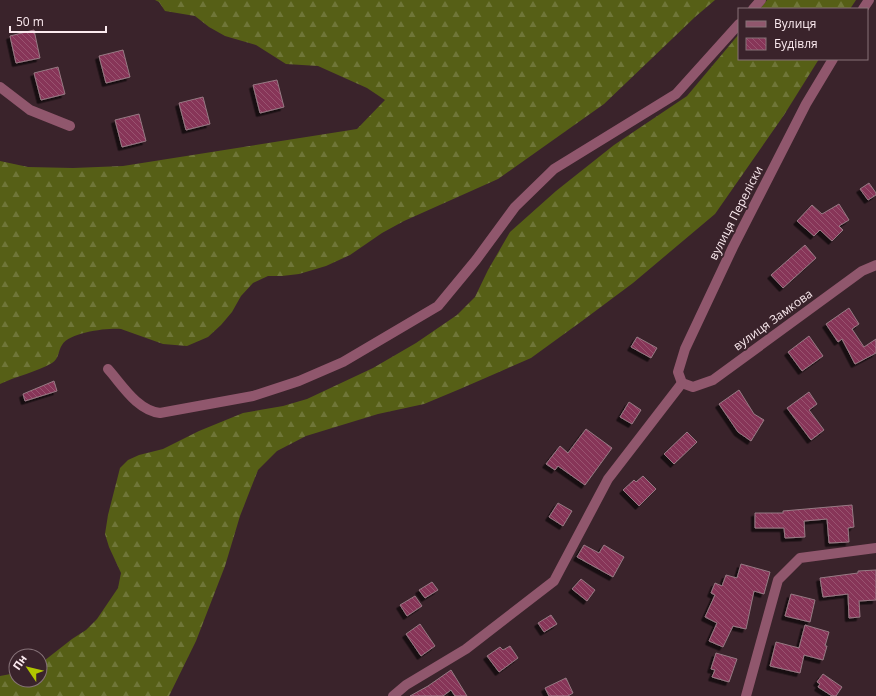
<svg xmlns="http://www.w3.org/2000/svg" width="876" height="696" font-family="'Open Sans',sans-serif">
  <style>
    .forest { fill: url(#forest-firs) }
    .building { fill: url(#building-back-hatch); stroke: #977a84; filter: url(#shadow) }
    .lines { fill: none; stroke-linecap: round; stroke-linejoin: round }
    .minor { stroke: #90576d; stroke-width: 10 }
    .labels { text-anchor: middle; stroke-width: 4; stroke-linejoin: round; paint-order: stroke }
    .street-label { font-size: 12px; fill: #fbeaef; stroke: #3a232b }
  </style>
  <defs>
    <pattern id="forest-firs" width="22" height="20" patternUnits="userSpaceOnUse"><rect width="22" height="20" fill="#565f16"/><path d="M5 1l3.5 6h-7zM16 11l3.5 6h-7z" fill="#6f7638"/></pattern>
    <pattern id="building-back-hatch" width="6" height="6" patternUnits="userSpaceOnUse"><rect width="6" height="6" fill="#873558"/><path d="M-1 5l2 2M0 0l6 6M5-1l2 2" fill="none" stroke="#995270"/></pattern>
    <filter id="shadow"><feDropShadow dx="-3.5" dy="3.5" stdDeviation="0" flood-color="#0009"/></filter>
  </defs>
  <rect width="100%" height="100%" fill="#3a232b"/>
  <!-- forest -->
  <g class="forest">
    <path d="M155,0H715L695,17L604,104L498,179L404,221L382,233L350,255L326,266L299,274L282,276H268L253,283L241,296L232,312L221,325L208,337L187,346L163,344L121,329C107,328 70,332 62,345C58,351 59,359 52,363C36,372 17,376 0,384V161L28,167L73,168L123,166L357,129L385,100L367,88L318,66L286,64L256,45L225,36L209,27L195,16L165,11L159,2Z"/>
    <polygon points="767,0 856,0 850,9 760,9"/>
    <polygon points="739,34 739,59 819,59 784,115 715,214 633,283 582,321 531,358 460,389 424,404 378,414 306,436 277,451 258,470 240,516 225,566 196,641 169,696 0,696 0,676 16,673 16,680 40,680 40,664 72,639 86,630 97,619 118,588 121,573 109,547 105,534 108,515 120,468 128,460 139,455 163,449 199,431 243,413 283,406 307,399 373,368 416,343 457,315 475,297 488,270 510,232 556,191 614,145 687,96"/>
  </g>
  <!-- building -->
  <g class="building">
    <polygon points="34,30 40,58 16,63 10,36"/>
    <polygon points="123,50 130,77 106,83 99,56"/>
    <polygon points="58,67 65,94 41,100 34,73"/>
    <polygon points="277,80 284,107 260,113 253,85"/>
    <polygon points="203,97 210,124 186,130 179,103"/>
    <polygon points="139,114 146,141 122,147 115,120"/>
    <polygon points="869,183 876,193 876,195 868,200 860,189"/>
    <polygon points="839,204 849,220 839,226 843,230 832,241 820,230 814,236 797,221 812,205 822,214"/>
    <polygon points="805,245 816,258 783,288 771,275"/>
    <polygon points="849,308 859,324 852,329 864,347 876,339 876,353 855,364 842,339 838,342 826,324"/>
    <polygon points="809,336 823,356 802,371 788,352"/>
    <polygon points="637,337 657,348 651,358 631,347"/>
    <polygon points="54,381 57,391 25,401 23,394"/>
    <polygon points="739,390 754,414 764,420 751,441 738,432 719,404"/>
    <polygon points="809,392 817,404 809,410 824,430 811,440 787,408"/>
    <polygon points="629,402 641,410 632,424 620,417"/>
    <polygon points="586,429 612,448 585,485 558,466 555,470 546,464 560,446 568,453"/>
    <polygon points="687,432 697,442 674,464 664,454"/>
    <polygon points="643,476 656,489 639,506 623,490 634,480 636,482"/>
    <polygon points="558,503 572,511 563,526 549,517"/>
    <polygon points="852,505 854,527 848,528 849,542 829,543 827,519 804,521 805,537 785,538 784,528 755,528 755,513 783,513 783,511"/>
    <polygon points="584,545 599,553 604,545 624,557 613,577 577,557"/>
    <polygon points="741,564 770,572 764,594 754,591 746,629 733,626 723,647 709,641 717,623 705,617 715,595 711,593 715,583 722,586 726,575 737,578"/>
    <polygon points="876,570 876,600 859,601 860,617 849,618 848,594 823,597 820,578 858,573 858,571"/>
    <polygon points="581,579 595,590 587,601 572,589"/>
    <polygon points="432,582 438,590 425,598 419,590"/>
    <polygon points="791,594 815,600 810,622 785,616"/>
    <polygon points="415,596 422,606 407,616 400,605"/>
    <polygon points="551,615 557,624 544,632 538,623"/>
    <polygon points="420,624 435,646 421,656 406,634"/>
    <polygon points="805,625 829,632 825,646 827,646 823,660 804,655 800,673 770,666 776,642 799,648"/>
    <polygon points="510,646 518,658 499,672 487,656 500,647 503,650"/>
    <polygon points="716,653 737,659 729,682 712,677 715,670 711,669"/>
    <polygon points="451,670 467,696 455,696 451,690 443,696 410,696 428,686"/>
    <polygon points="823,674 842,687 836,696 832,696 818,687 820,684 817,682"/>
    <polygon points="566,678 573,693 568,696 549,696 545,688"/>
  </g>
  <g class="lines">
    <!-- minor -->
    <g class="minor">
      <polyline points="753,9 761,0"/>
      <polyline points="863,9 869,0"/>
      <polyline points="0,87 30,110 70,126"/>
      <path d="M108,369C123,386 137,410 160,413L253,396L299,381L343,362L438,306L476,260L515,207L554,169L676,94L739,24"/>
      <polyline points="682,383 678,372 685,349 733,247 806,104 833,59"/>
      <polyline points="682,383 693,387 713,380 862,271 876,265"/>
      <polyline points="393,696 406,685 466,649 554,581 608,479 682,383"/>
      <polyline points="746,696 778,580 800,558 876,548"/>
    </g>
  </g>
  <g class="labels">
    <!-- street labels -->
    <g class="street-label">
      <text transform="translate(736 213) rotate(-63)" y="4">вулиця Переліски</text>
      <text transform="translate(773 320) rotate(-36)" y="4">вулиця Замкова</text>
    </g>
  </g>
  <!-- legend -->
  <rect x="738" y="8" width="130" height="52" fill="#3a232b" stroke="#877379"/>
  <rect x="746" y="21" width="20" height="6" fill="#90576d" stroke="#877379"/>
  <text x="774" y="28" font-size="12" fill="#fbeaef">Вулиця</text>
  <rect x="746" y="38" width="20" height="12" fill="url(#building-back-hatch)" stroke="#877379"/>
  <text x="774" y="48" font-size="12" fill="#fbeaef">Будівля</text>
  <!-- north arrow -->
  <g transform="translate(28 668) rotate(305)"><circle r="19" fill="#3a232b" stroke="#877379"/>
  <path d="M0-3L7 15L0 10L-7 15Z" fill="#b1c500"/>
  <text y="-6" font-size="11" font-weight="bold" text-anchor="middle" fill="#fbeaef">Пн</text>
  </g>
  <!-- scale -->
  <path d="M10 26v6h96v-6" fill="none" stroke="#fbeaef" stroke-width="2"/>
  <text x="16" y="26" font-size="12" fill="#fbeaef" stroke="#3a232b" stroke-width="3" paint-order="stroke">50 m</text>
</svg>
